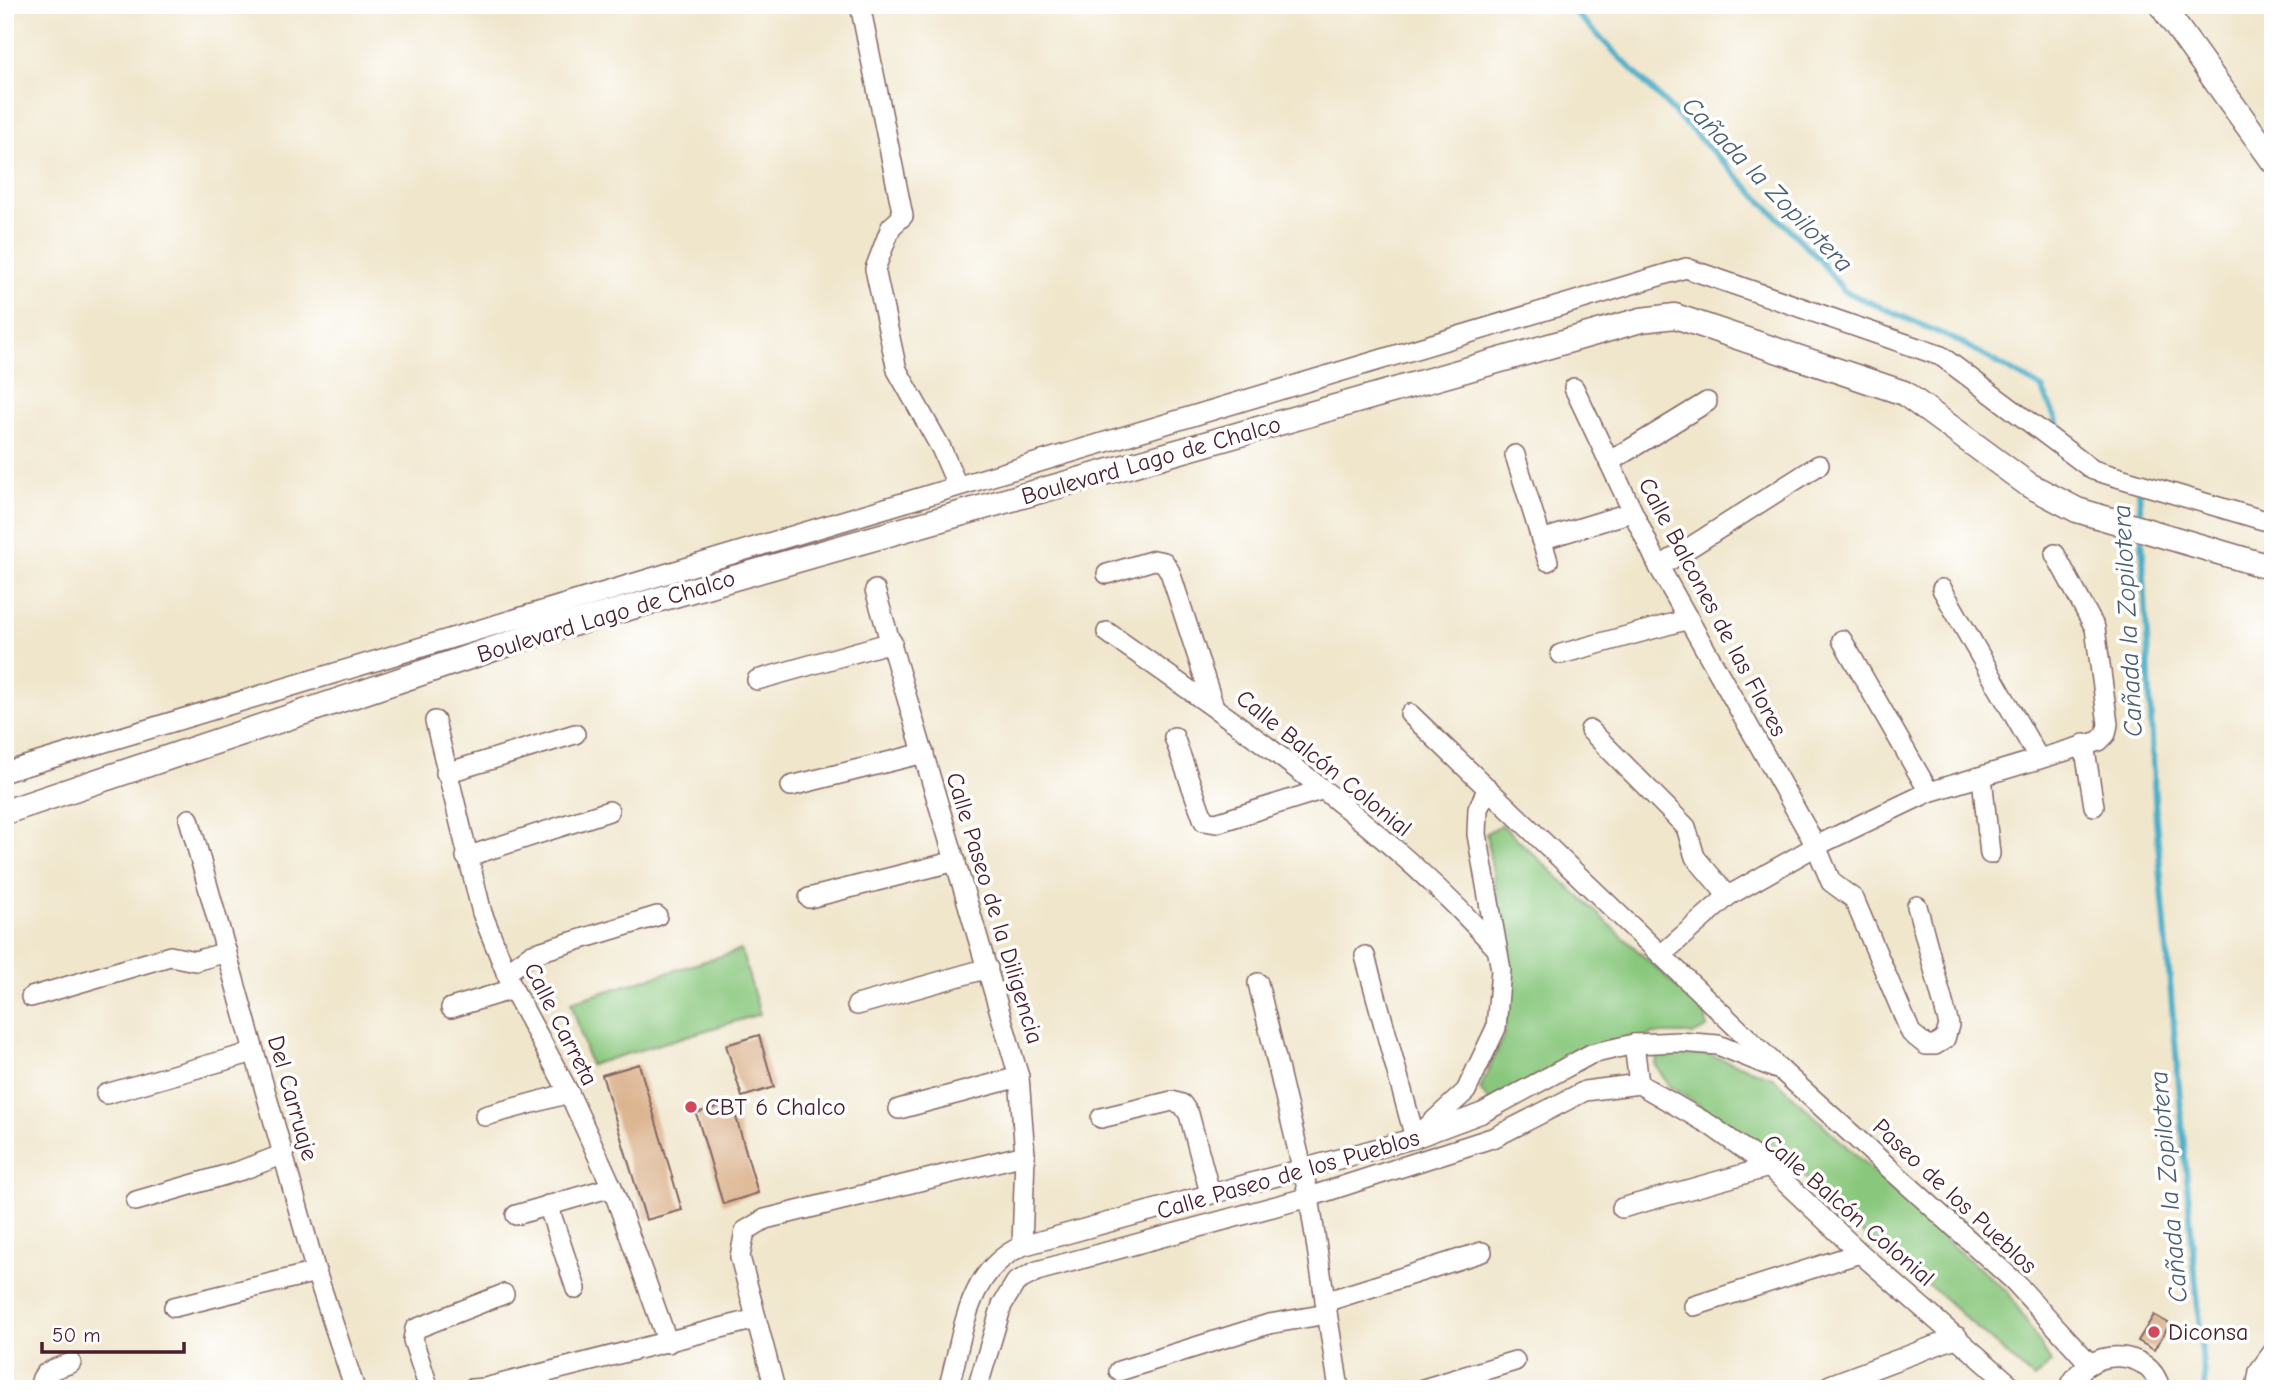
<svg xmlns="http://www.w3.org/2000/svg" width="2278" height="1394" font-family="'Comic Neue',sans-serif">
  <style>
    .green { fill: #89c77d; stroke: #6a7354; stroke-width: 2 }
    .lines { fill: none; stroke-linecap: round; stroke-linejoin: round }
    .stream { stroke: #48adc7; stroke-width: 6 }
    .building { fill: #dbb38e }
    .minor-casing { stroke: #846563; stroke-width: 22 }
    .major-casing { stroke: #846563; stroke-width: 27 }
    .minor { stroke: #fff; stroke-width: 19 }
    .major { stroke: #fff; stroke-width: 24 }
    .poi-dot { fill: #d1495b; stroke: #fff; stroke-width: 2.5 }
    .labels { text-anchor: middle; stroke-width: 7; stroke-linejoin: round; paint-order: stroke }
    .street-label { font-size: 24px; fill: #4a1f2b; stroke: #fff }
    .poi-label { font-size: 24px; fill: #4a1f2b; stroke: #fff; text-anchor: start }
    .water-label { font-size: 26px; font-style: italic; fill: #495f71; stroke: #fff }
  </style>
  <rect width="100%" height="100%" fill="#fff"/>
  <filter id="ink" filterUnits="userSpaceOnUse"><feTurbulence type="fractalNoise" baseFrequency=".0143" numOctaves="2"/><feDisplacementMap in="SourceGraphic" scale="14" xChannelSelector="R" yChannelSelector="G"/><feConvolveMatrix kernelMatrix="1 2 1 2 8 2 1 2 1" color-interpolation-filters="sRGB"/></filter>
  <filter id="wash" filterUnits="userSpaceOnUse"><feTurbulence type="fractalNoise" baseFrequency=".00686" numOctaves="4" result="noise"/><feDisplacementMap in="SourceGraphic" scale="28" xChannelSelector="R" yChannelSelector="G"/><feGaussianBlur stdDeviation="1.57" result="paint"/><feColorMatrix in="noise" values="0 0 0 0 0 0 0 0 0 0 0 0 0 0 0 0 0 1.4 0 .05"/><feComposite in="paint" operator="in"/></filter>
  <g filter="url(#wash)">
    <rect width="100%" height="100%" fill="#f0e6cc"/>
    <!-- green -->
    <g class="green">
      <polygon points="1502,825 1706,1014 1707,1028 1694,1034 1652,1034 1491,1103 1480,1089 1503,1038 1512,987 1486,833"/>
      <polygon points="741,950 760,1014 590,1065 571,1002"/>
      <polygon points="1660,1052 1710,1055 1773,1077 1951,1245 2008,1292 2051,1362 2034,1379 1936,1291 1890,1261 1792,1164 1669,1086 1655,1064"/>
    </g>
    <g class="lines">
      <!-- stream -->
      <g class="stream">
        <polyline points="1568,5 1818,258 1844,291 1960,342 2042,388 2066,442"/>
        <polyline points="2139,488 2141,522"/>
        <polyline points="2142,537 2156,820 2205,1389"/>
      </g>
    </g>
    <g id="blocks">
      <!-- building -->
      <g class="building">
        <polygon points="759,1035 774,1087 742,1097 726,1045"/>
        <polygon points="639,1064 682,1210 646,1220 602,1075"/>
        <polygon points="732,1103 758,1193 723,1204 696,1113"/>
        <polygon points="2154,1315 2170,1324 2154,1350 2138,1341"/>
      </g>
    </g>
  </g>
  <g filter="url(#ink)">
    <use href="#blocks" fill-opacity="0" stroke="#846563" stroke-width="2"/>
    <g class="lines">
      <!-- minor casing -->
      <g class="minor-casing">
        <g id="minor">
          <polyline points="860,5 903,216 891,227 875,269 897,370 941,448 957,485"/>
          <polyline points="1574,388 1659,567 1816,846 1831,882 1854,899 1911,1033 1926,1045 1935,1045 1945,1039 1949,1025 1917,906"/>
          <polyline points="1515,455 1548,561"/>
          <polyline points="1609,462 1707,402"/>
          <polyline points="1541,540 1632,512"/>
          <polyline points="1659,567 1819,465"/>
          <polyline points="1107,574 1154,560 1164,562 1170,572 1214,707"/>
          <polyline points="1942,589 2039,759"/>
          <polyline points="875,590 1019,1077 1025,1155 1022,1246"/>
          <path d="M1107,632C1241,726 1387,827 1496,948"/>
          <polyline points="1842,640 1929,792"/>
          <polyline points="1561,654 1689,619"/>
          <polyline points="757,680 892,642"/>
          <polyline points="1410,714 1782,1071 2014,1281 2088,1362"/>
          <polyline points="435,721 482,913 513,989 569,1093 612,1187 668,1343"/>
          <polyline points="1590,730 1686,827 1695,857 1728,896"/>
          <polyline points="1174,737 1204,821 1216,823 1321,790"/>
          <polyline points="2084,744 2094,806"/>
          <polyline points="5,772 1686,268 1941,356 2093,470 2273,523"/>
          <polyline points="446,773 575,734"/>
          <polyline points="1982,777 1990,854"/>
          <polyline points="791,786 924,753"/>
          <polyline points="189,819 316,1272 355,1389"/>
          <polyline points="466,857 609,811"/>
          <polyline points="809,898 956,861"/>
          <polyline points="1661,955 1728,896 1816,846 1929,792 2099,741 2106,734 2108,724 2095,628 2055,554"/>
          <polyline points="1365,956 1415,1138 1466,1091 1496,1028 1501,970 1477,834 1478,809 1488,788"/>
          <polyline points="506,973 532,954 657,916"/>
          <polyline points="1258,983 1309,1197 1339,1389"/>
          <polyline points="31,997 170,956 195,961 227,952"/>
          <polyline points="857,1005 988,968"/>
          <polyline points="451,1008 513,989"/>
          <polyline points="1634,1044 1639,1084"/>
          <polyline points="106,1094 254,1052"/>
          <polyline points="899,1109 1019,1077"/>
          <polyline points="485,1116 569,1093"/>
          <polyline points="1101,1118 1172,1101 1182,1104 1189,1114 1210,1193"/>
          <polyline points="136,1201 242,1170 284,1154"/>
          <polyline points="548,1205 576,1289"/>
          <polyline points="1622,1208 1769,1167"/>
          <polyline points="516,1215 612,1187"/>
          <polyline points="1325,1302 1482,1252"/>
          <polyline points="1694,1306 1860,1253"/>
          <polyline points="174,1307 316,1272"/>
          <polyline points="1119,1371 1269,1324 1327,1314"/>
          <polyline points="1830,1385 1958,1337"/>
          <path d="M41,1389C38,1370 56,1369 71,1363"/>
          <polyline points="429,1389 413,1340 415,1329 504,1294"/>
          <polyline points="471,1389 485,1388 756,1319"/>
          <polyline points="775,1389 740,1257 745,1231 765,1219 1025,1155"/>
          <path d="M948,1389C964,1335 965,1272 1022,1246L1415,1138L1482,1113L1591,1054L1634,1044L1679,1042L1718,1045L1782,1071"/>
          <polyline points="977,1389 1002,1305 1016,1282 1037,1271 1309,1197 1495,1137 1585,1091 1639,1084 1710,1125 1769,1167 1860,1253 2015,1389"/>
          <polyline points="1423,1389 1515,1361"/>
          <path d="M2069,1389C2086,1345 2151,1347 2160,1389"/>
          <polyline points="2256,1389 2259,1371 2273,1352"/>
        </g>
      </g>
      <!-- major casing -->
      <g class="major-casing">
        <g id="major">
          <polyline points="2161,5 2273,161"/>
          <polyline points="5,812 544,632 1641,320 1675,316 1904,393 2029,485 2077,510 2273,568"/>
        </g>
      </g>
      <!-- minor -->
      <use href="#minor" class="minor"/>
      <!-- major -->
      <use href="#major" class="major"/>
    </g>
  </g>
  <!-- markers -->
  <g class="poi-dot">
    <circle cx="691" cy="1107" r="7"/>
    <circle cx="2154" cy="1332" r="7"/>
  </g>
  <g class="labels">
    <!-- street labels -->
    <g class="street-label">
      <text transform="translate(1151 460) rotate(-16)" y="8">Boulevard Lago de Chalco</text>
      <text transform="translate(1713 607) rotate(62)" y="8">Calle Balcones de las Flores</text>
      <text transform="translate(606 616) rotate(-17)" y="8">Boulevard Lago de Chalco</text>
      <text transform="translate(1324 763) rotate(39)" y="8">Calle Balcón Colonial</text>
      <text transform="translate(995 908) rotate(73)" y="8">Calle Paseo de la Diligencia</text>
      <text transform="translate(561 1024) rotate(63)" y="8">Calle Carreta</text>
      <text transform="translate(293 1098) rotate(74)" y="8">Del Carruaje</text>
      <text transform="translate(1288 1174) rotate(-16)" y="8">Calle Paseo de los Pueblos</text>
      <text transform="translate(1955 1196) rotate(43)" y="8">Paseo de los Pueblos</text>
      <text transform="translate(1849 1210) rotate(41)" y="8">Calle Balcón Colonial</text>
    </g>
    <!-- poi labels -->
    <g class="poi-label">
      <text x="705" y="1115">CBT 6 Chalco</text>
      <text x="2168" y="1340">Diconsa</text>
    </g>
    <!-- water labels -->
    <g class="water-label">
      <text transform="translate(1768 184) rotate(46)" y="9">Cañada la Zopilotera</text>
      <text transform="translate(2127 621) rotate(-93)" y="9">Cañada la Zopilotera</text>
      <text transform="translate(2168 1187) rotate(-95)" y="9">Cañada la Zopilotera</text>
    </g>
  </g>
  <!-- margin -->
  <rect width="2278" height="1394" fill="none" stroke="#fff" stroke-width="28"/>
  <!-- scale -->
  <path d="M42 1342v10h142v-10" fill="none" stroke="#4a1f2b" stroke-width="3.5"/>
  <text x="52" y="1342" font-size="21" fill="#4a1f2b" stroke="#ffffff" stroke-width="5" paint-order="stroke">50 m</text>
</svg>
